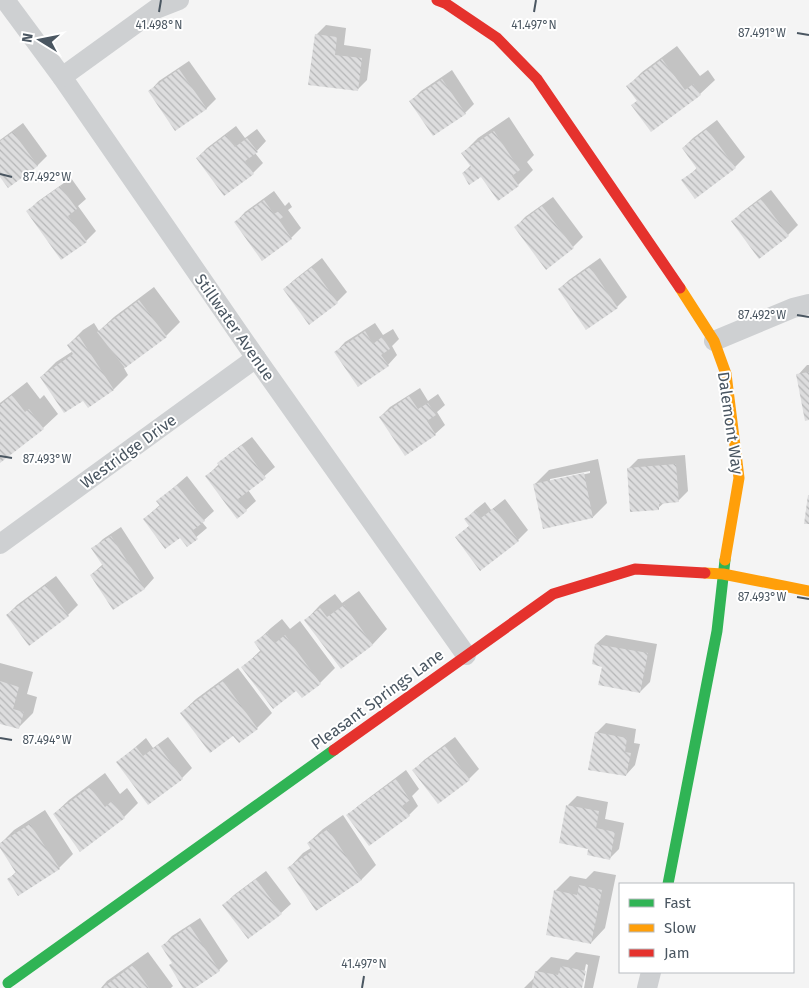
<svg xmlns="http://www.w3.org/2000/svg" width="809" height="988" font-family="'Fira Sans',sans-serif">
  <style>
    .shadow { fill: #0003; fill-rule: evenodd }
    .building { fill: url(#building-back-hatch) }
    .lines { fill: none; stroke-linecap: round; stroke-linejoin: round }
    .street { stroke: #ced0d2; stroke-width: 20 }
    .fast { stroke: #30b455; stroke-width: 11 }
    .slow { stroke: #ff9f0a; stroke-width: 11 }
    .jam { stroke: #e5322d; stroke-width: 11 }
    .ticks { fill: none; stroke: #4a5661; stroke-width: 2 }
    .labels { text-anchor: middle; stroke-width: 4; stroke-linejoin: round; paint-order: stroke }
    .street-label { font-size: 16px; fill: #4a5661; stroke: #fff }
    .ticks-label { font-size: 12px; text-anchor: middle; fill: #4a5661; stroke: #fff; stroke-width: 4; stroke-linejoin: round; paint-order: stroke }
  </style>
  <defs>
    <pattern id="building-back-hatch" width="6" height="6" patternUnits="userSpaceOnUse" patternTransform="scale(1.25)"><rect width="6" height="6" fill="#ddddde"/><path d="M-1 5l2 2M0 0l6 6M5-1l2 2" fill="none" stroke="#b5b6b7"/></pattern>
  </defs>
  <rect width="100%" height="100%" fill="#f4f4f4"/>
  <!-- shadow -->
  <g class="shadow">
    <polygon points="326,25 346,28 344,45 371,49 367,80 357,90 316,35"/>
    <polygon points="677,46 700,76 708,70 715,80 700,94 651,130 633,105 638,100 628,86 642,72"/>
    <polygon points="189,61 216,99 206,109 150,91 159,81"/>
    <polygon points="452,70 474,104 465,113 411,101 421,91"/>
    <polygon points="509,117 534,155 527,162 533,170 518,185 482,175 463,173 471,165 463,153 478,138"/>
    <polygon points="717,120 745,157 735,167 683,181 698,167 683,148 693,138"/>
    <polygon points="23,123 47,156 37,166 0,174 0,140"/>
    <polygon points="236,126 245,138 257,129 266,141 255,153 263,163 253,173 197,158 207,148"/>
    <polygon points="71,178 86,199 78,206 96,231 86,241 28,212 37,202"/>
    <polygon points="771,190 798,225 788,235 760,257 733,221 742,212"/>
    <polygon points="274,191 285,206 289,202 292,207 288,210 301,228 291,238 262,259 236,222 245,212"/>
    <polygon points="553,197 583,237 573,247 516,227 525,217"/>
    <polygon points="322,258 347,292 337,302 309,323 284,289 294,280"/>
    <polygon points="600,258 627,297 617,307 559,289 569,280"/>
    <polygon points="154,287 180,322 166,336 124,368 128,375 114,389 88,406 83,399 41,377 56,362 73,351 68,345 83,330 94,323 99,331 114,317"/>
    <polygon points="375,323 383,335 393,329 399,339 392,346 397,355 388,365 336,352 345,342"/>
    <polygon points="807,365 809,365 809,419 798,375"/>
    <polygon points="27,382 40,399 44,395 58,414 43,428 0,461 0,403"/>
    <polygon points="420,388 428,401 438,394 445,405 437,412 445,425 435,434 380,417 390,407"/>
    <polygon points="252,437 275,467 248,490 256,501 246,510 207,476 229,454"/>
    <polygon points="685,455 688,491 678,501 665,502 658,508 628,469 638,459"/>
    <path d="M598,459L607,503L593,517L534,485L549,470ZM590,471V473L550,482V479Z"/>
    <polygon points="187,476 214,511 202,522 207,528 187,545 180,536 144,519 161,504 158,501"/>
    <polygon points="505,499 528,530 518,540 480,569 456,538 470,525 466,519 475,510 485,502 491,510"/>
    <polygon points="121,527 154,578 145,588 113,608 91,575 103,564 93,549 103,539"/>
    <polygon points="56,576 78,605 68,615 7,615 17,605"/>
    <polygon points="359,591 387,629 373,644 341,668 306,620 320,605 335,594 342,603"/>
    <polygon points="282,619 290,629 300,621 335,668 320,683 302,697 297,689 243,667 261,650 256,642 271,628"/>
    <polygon points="606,635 657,644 650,682 640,692 603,666 596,644"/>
    <polygon points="0,663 33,672 27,694 37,697 33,713 18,728 0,723"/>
    <polygon points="238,668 272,713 257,728 239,741 234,734 181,713 196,699"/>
    <polygon points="606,723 636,729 634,743 640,744 635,765 626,775 596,733"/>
    <polygon points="168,737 192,768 182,778 118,762 146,738 153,748"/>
    <polygon points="455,737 479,769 469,779 414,770 424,760"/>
    <polygon points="406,770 419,789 412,796 418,806 409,815 348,815 358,806"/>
    <polygon points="105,773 120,794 127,788 138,803 124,817 54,814 69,800"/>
    <polygon points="577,796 608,802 605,819 624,823 619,849 609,859 589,848 568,805"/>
    <polygon points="45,810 73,854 59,868 9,879 17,871 0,844 14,830"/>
    <polygon points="343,815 376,865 362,879 317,910 289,868 303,853 311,848 308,843 323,829"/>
    <polygon points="266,871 291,904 281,913 224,905 234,895"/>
    <polygon points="594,871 616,875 605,928 591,943 555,891 570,876 586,879"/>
    <polygon points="200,918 228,961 219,970 192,988 185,988 174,962 163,946 172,936"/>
    <polygon points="148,952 173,986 171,988 101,988 107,981"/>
    <polygon points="576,952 600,956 593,988 584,988 588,965 586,964 581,988 524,988 535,977 536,972 551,957 568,960"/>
  </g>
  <!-- building -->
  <g class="building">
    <polygon points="315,34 337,37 335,55 362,58 358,91 308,85"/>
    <polygon points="662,59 685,90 693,84 701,95 651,132 631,105 637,101 626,86"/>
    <polygon points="179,69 207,109 175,131 148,91"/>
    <polygon points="442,79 466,114 433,136 409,101"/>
    <polygon points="707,129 736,168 695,199 681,180 697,169 682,148"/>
    <polygon points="494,131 520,170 512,176 519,186 498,201 481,177 469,185 462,173 471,167 461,153"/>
    <polygon points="13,132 38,166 8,188 0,177 0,141"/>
    <polygon points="226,135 235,147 247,138 258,152 245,161 254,174 224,196 196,158"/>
    <polygon points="60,186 77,209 68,216 87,242 61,260 26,211"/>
    <polygon points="761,199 789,236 759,259 731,221"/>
    <polygon points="264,200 274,214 279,211 283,217 279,220 292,239 262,261 234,222"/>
    <polygon points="542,206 574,248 546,270 514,227"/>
    <polygon points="312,267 338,303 309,325 283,289"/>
    <polygon points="590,267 618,308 586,330 558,289"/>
    <polygon points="139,300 167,337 125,368 97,332"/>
    <polygon points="365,331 373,344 382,337 390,349 381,355 389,366 358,387 334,352"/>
    <polygon points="79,336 114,390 88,408 83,401 64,413 40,377 73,354 67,345"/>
    <polygon points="809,372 809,420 805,421 796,374"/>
    <polygon points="12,395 25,412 29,409 44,429 0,463 0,405"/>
    <polygon points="409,396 418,409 428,403 436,415 427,421 436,435 405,456 379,417"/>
    <polygon points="242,445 266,478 238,499 247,511 237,519 205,476 219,466 217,463"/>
    <polygon points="676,464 679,502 659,504 659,510 630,512 627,468"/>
    <polygon points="584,473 593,518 543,529 533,484"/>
    <polygon points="177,485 205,521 192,531 198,539 187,547 180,538 165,549 143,519 160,506 156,501"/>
    <polygon points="808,495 809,495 809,524 804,524"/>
    <polygon points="494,508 519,541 480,571 455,537 469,526 464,519 475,511 481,518"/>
    <polygon points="111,536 145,589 113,610 90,575 103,566 91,548"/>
    <polygon points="46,585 69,616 29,646 6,615"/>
    <polygon points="344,605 373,645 341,669 304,620 320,608 327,617"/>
    <polygon points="267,633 275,643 285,635 321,684 302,698 296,691 273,709 241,667 261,652 254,642"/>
    <polygon points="595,644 648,653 640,693 598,685 602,667 592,664"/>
    <polygon points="0,681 19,687 13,709 24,712 19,729 0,724"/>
    <polygon points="223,681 258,729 239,743 233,736 210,753 180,713"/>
    <polygon points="595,732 627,738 625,752 631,753 626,776 588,770"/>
    <polygon points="158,745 183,779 148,805 116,762 136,747 143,756"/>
    <polygon points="445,746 470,780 438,804 412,770"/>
    <polygon points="396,779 410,800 402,806 410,816 369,846 346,815"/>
    <polygon points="90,787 105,807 112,801 125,818 80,852 53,814"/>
    <polygon points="566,805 599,811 596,828 615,832 610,860 587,855 588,849 559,843"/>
    <polygon points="30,824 60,869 18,896 7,879 16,873 0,848 0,843"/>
    <polygon points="328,829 362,880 316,911 287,868 312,851 307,843"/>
    <polygon points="256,879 282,914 248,939 222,905"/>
    <polygon points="579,885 602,890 591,944 546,935 554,890 577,895"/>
    <polygon points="190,926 220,971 195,988 183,988 169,965 172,963 161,946"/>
    <polygon points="133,965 149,988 102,988"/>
    <polygon points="561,966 586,971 582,988 532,988 535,971 558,975"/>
  </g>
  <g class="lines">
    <!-- street -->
    <g class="street">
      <polyline points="5,0 62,77 256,358 466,655"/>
      <polyline points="62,77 156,9 179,0"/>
      <polyline points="714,341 793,308 809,304"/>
      <polyline points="0,544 256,358"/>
      <polyline points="647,988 651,972"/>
    </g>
    <!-- fast -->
    <g class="fast">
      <polyline points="668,884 717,631 725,560"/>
      <polyline points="8,983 334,750"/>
    </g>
    <!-- slow -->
    <g class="slow">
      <polyline points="680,288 714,341 726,374 739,478 725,560"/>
      <polyline points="705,573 723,574 809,591"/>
    </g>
    <!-- jam -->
    <g class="jam">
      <polyline points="437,0 445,3 497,38 537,79 680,288"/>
      <polyline points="334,750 553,594 635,569 705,573"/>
    </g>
  </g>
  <!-- ticks -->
  <path class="ticks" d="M159,12L161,0M534,12L536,0M797,33L809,35M0,174L12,177M797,315L809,317M0,456L12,458M797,597L809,599M0,738L12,740M362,988L364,976"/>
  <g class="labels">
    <!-- street labels -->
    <g class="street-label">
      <text transform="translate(235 327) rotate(55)" y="6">Stillwater Avenue</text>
      <text transform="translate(731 423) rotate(82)" y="6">Dalemont Way</text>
      <text transform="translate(128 451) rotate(-36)" y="6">Westridge Drive</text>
      <text transform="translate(377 699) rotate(-36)" y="6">Pleasant Springs Lane</text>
    </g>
  </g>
  <g class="ticks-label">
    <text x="159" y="29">41.498°N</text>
    <text x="534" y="29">41.497°N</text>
    <text x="762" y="37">87.491°W</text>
    <text x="47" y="181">87.492°W</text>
    <text x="762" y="319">87.492°W</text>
    <text x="47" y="463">87.493°W</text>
    <text x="762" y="601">87.493°W</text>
    <text x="47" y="744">87.494°W</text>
    <text x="364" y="968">41.497°N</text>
  </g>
  <!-- legend -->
  <rect x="619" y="883" width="175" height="90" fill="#ffffff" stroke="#b7bbc0"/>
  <rect x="629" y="899" width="25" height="8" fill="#30b455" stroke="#b7bbc0"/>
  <text x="664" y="908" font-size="15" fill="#4a5661">Fast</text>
  <rect x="629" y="924" width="25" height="8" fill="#ff9f0a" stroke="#b7bbc0"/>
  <text x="664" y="933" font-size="15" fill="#4a5661">Slow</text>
  <rect x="629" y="949" width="25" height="8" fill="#e5322d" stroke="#b7bbc0"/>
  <text x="664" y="958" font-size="15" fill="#4a5661">Jam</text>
  <!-- north arrow -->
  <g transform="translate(40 40) rotate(280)" stroke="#ffffff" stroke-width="4" paint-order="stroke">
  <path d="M0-4L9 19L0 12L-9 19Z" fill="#4a5661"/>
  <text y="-8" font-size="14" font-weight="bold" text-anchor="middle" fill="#4a5661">N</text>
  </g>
</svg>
